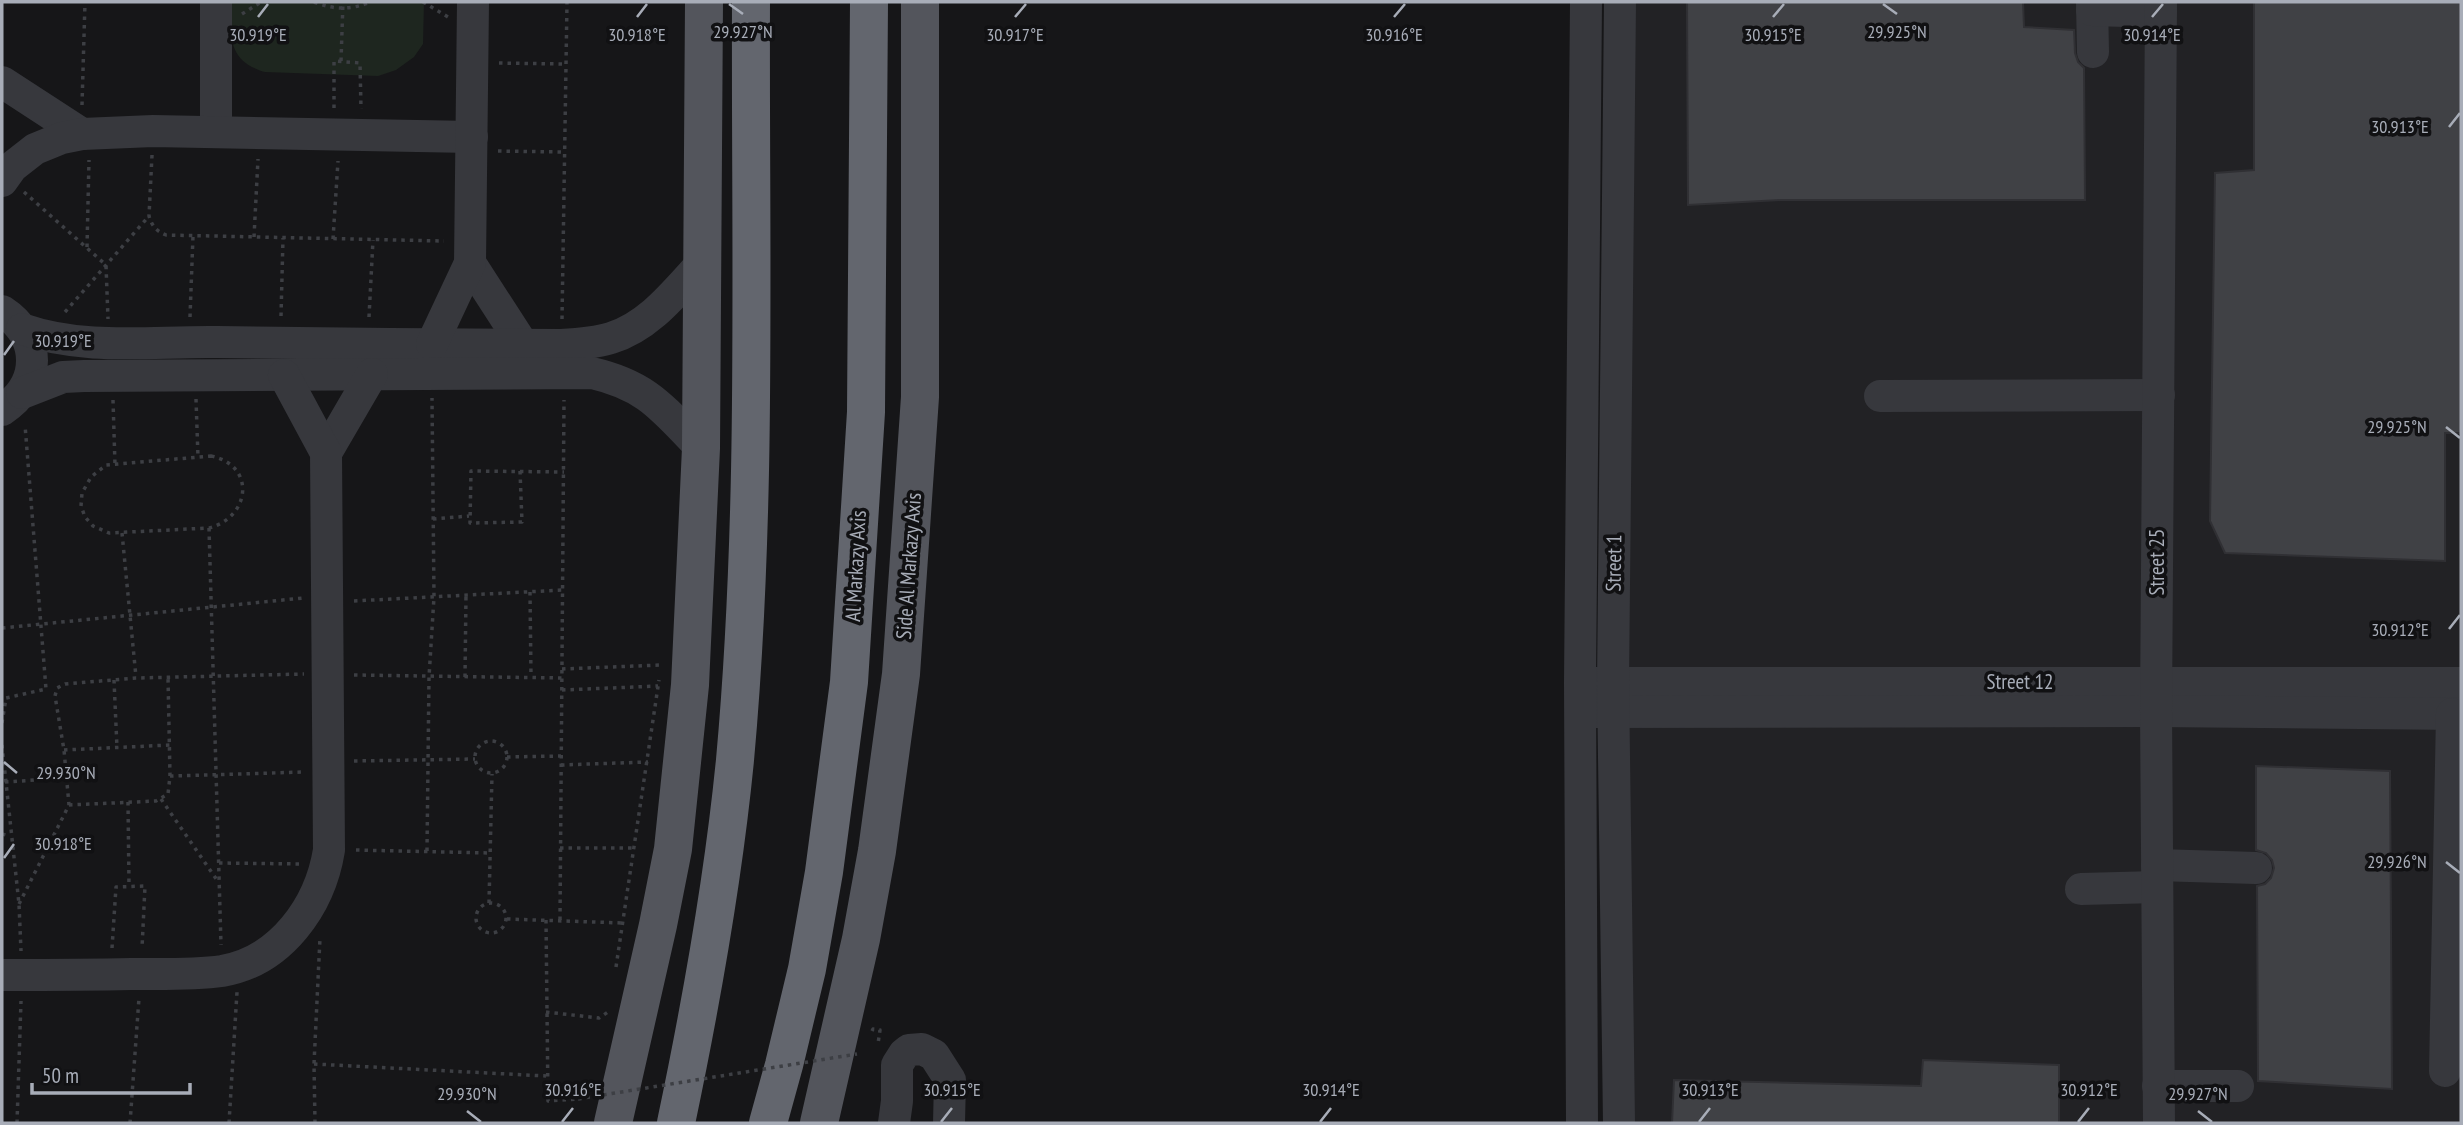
<svg xmlns="http://www.w3.org/2000/svg" width="2463" height="1125" font-family="'PT Sans Narrow',sans-serif">
  <style>
    .built { fill: #222225 }
    .green { fill: #1e261f }
    .building { fill: #404145; stroke: #303034; stroke-width: 2 }
    .lines { fill: none; stroke-linecap: round; stroke-linejoin: round }
    .path { stroke: #3d3f44; stroke-width: 3.5; stroke-dasharray: 3.5 5; stroke-linecap: butt }
    .minor { stroke: #37383d; stroke-width: 32 }
    .major { stroke: #53555c; stroke-width: 38 }
    .highway { stroke: #63666e; stroke-width: 38 }
    .path-bridge { stroke: #3d3f44; stroke-width: 3.5; stroke-dasharray: 3.5 5; stroke-linecap: butt }
    .ticks { fill: none; stroke: #a8adb8; stroke-width: 2.5 }
    .labels { text-anchor: middle; stroke-width: 7; stroke-linejoin: round; paint-order: stroke }
    .street-label { font-size: 21px; fill: #a8adb8; stroke: #111113 }
    .ticks-label { font-size: 18px; text-anchor: middle; fill: #a8adb8; stroke: #111113; stroke-width: 7; stroke-linejoin: round; paint-order: stroke }
  </style>
  <rect width="100%" height="100%" fill="#161618"/>
  <!-- built -->
  <polygon class="built" points="1607,2 2461,2 2461,1123 1603,1123"/>
  <!-- green -->
  <path class="green" d="M231,2H424L423,44L414,57L396,70L378,76L265,72C227,61 230,35 231,2Z"/>
  <!-- building -->
  <g class="building">
    <polygon points="1687,2 2023,2 2024,27 2074,30 2075,53 2078,62 2084,68 2085,200 1781,200 1688,205"/>
    <polygon points="2254,2 2461,2 2461,433 2445,433 2445,561 2225,553 2210,521 2215,173 2254,170"/>
    <polygon points="2256,766 2390,771 2392,1089 2258,1081 2257,886 2265,884 2271,878 2274,868 2272,860 2266,853 2256,850"/>
    <polygon points="1923,1060 2059,1065 2059,1123 1672,1123 1674,1080 1921,1086"/>
  </g>
  <g class="lines">
    <!-- path -->
    <g class="path">
      <path d="M314,2C335,10 350,10 371,2"/>
      <polyline points="423,2 448,17"/>
      <polyline points="242,14 261,2"/>
      <polyline points="341,61 343,2"/>
      <polyline points="499,63 565,64"/>
      <polyline points="82,105 85,2"/>
      <polyline points="334,108 334,61 360,63 361,109"/>
      <polyline points="498,151 564,152"/>
      <path d="M152,155L149,216C152,226 156,231 166,235L444,241"/>
      <polyline points="24,192 106,265 108,319"/>
      <polyline points="254,237 258,159"/>
      <polyline points="333,239 338,161"/>
      <polyline points="87,247 89,160"/>
      <polyline points="65,312 149,216"/>
      <polyline points="281,316 283,238"/>
      <polyline points="190,317 193,236"/>
      <polyline points="369,317 373,240"/>
      <polyline points="562,319 567,2"/>
      <polyline points="196,399 198,457"/>
      <polyline points="113,400 115,465"/>
      <path d="M211,456C256,465 251,517 209,528L109,533L93,526L85,517L81,506L82,493L91,477L106,465Z"/>
      <polyline points="520,471 522,522 470,523 471,471 564,472"/>
      <polyline points="433,519 469,516"/>
      <polyline points="209,528 221,945"/>
      <polyline points="122,533 136,677"/>
      <polyline points="530,592 531,677"/>
      <polyline points="354,601 563,590"/>
      <polyline points="2,628 303,598"/>
      <polyline points="562,669 660,665"/>
      <polyline points="354,675 562,678"/>
      <polyline points="465,677 466,595"/>
      <polyline points="114,680 117,748"/>
      <polyline points="562,690 658,686"/>
      <polyline points="2,723 6,698 46,689 25,425"/>
      <circle cx="491" cy="757" r="16"/>
      <polyline points="2,745 19,904 21,951"/>
      <polyline points="64,750 170,745"/>
      <polyline points="507,757 561,756"/>
      <polyline points="354,761 475,759"/>
      <polyline points="561,765 648,762"/>
      <polyline points="170,776 305,772"/>
      <polyline points="5,782 66,778"/>
      <polyline points="161,799 219,883"/>
      <polyline points="128,802 129,885"/>
      <polyline points="69,805 156,801 168,794 170,776 168,677"/>
      <polyline points="2,834 10,836"/>
      <polyline points="560,848 635,848"/>
      <polyline points="356,850 490,853"/>
      <polyline points="427,851 429,677 434,597 432,398"/>
      <polyline points="219,863 301,864"/>
      <circle cx="491" cy="918" r="15"/>
      <polyline points="489,903 492,774"/>
      <polyline points="19,904 69,805 64,750 55,696 57,688 65,684 136,678 304,674"/>
      <polyline points="507,919 623,923"/>
      <polyline points="546,920 548,1101 578,1099"/>
      <polyline points="560,920 564,400"/>
      <polyline points="112,948 116,887 145,886 142,948"/>
      <polyline points="616,967 659,680"/>
      <polyline points="546,1012 599,1018 608,1012"/>
      <polyline points="872,1031 873,1029 880,1030 878,1044"/>
      <polyline points="314,1064 546,1076"/>
      <polyline points="17,1123 21,1001"/>
      <polyline points="130,1123 139,998"/>
      <polyline points="229,1123 237,992"/>
      <polyline points="315,1123 314,1064 320,938"/>
    </g>
    <!-- minor -->
    <g class="minor">
      <polyline points="216,2 216,132"/>
      <polyline points="2092,2 2093,52"/>
      <polyline points="2092,10 2161,12"/>
      <polyline points="2,82 82,134"/>
      <polyline points="2,181 12,167 35,149 62,138 82,134 153,131 472,137"/>
      <polyline points="470,263 523,345"/>
      <path d="M2,311C42,337 42,384 2,410"/>
      <path d="M22,329C85,351 151,341 217,342C332,343 446,345 561,345C578,344 595,343 611,338C650,326 676,291 703,262"/>
      <polyline points="432,344 470,263 473,2"/>
      <path d="M22,393L63,377L84,376L592,373C648,386 663,409 701,448"/>
      <polyline points="1880,396 2159,395"/>
      <polyline points="326,453 372,374"/>
      <polyline points="1595,683 2461,683"/>
      <polyline points="1595,712 2156,711 2461,714"/>
      <polyline points="2157,865 2256,868"/>
      <polyline points="2081,889 2157,887"/>
      <path d="M2,975C45,975 88,975 131,974C160,974 193,975 222,971C281,961 320,906 329,850L326,453L284,375"/>
      <polyline points="2445,1071 2452,714"/>
      <polyline points="2158,1086 2238,1086"/>
      <polyline points="894,1123 897,1101 897,1065 904,1054 909,1050 922,1049 934,1055 950,1080 949,1123"/>
      <polyline points="1582,1123 1580,683 1586,2"/>
      <polyline points="1619,1123 1613,683 1620,2"/>
      <polyline points="2159,1123 2156,711 2161,2"/>
    </g>
    <!-- major -->
    <g class="major">
      <polyline points="613,1123 658,925 673,849 690,685 701,448 704,2"/>
      <polyline points="819,1123 861,939 877,851 901,674 920,397 920,2"/>
    </g>
    <!-- highway -->
    <g class="highway">
      <path d="M676,1123C701,1004 723,882 735,760C758,508 750,254 751,2"/>
      <polyline points="768,1123 784,1065 807,969 824,872 849,682 866,412 869,2"/>
    </g>
    <!-- path-bridge -->
    <polyline class="path-bridge" points="578,1099 857,1054"/>
  </g>
  <!-- ticks -->
  <path class="ticks" d="M729,4L743,14M1883,4L1897,14M258,17L268,4M637,17L647,4M1015,17L1026,4M1394,17L1405,4M1773,17L1784,4M2152,17L2163,4M2449,127L2460,113M4,355L14,341M2446,427L2460,438M2449,629L2460,615M4,762L17,773M4,858L14,844M2446,862L2460,873M467,1111L481,1122M2198,1111L2212,1122M562,1122L573,1108M941,1122L952,1108M1320,1122L1331,1108M1699,1122L1710,1108M2078,1122L2089,1108"/>
  <g class="labels">
    <!-- street labels -->
    <g class="street-label">
      <text transform="translate(2157 562) rotate(-90)" y="7">Street 25</text>
      <text transform="translate(1614 563) rotate(-89)" y="7">Street 1</text>
      <text transform="translate(856 566) rotate(-87)" y="7">Al Markazy Axis</text>
      <text transform="translate(909 566) rotate(-86)" y="7">Side Al Markazy Axis</text>
      <text x="2020" y="689">Street 12</text>
    </g>
  </g>
  <g class="ticks-label">
    <text x="743" y="38">29.927°N</text>
    <text x="1897" y="38">29.925°N</text>
    <text x="258" y="41">30.919°E</text>
    <text x="637" y="41">30.918°E</text>
    <text x="1015" y="41">30.917°E</text>
    <text x="1394" y="41">30.916°E</text>
    <text x="1773" y="41">30.915°E</text>
    <text x="2152" y="41">30.914°E</text>
    <text x="2400" y="133">30.913°E</text>
    <text x="63" y="347">30.919°E</text>
    <text x="2397" y="433">29.925°N</text>
    <text x="2400" y="636">30.912°E</text>
    <text x="66" y="779">29.930°N</text>
    <text x="63" y="850">30.918°E</text>
    <text x="2397" y="868">29.926°N</text>
    <text x="573" y="1096">30.916°E</text>
    <text x="952" y="1096">30.915°E</text>
    <text x="1331" y="1096">30.914°E</text>
    <text x="1710" y="1096">30.913°E</text>
    <text x="2089" y="1096">30.912°E</text>
    <text x="467" y="1100">29.930°N</text>
    <text x="2198" y="1100">29.927°N</text>
  </g>
  <!-- border -->
  <rect width="2463" height="1125" fill="none" stroke="#a8adb8" stroke-width="7"/>
  <!-- scale -->
  <path d="M32 1083v10h158v-10" fill="none" stroke="#a8adb8" stroke-width="3.5"/>
  <text x="42" y="1083" font-size="21" fill="#a8adb8" stroke="#111113" stroke-width="5" paint-order="stroke">50 m</text>
</svg>
